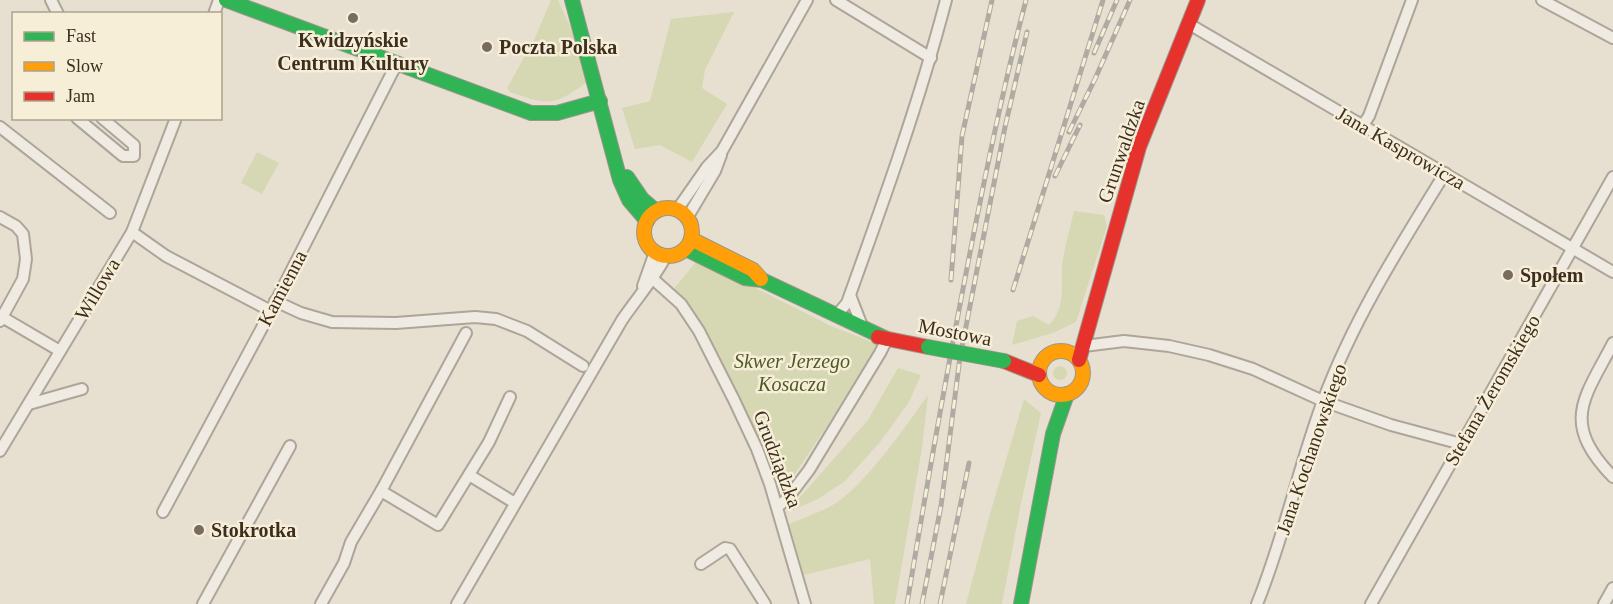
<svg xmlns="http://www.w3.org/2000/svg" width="1613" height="604" font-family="Georgia,serif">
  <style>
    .green { fill: #d6d7b3 }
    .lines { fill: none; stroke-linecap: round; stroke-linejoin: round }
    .street-casing { stroke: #ada599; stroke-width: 14 }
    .fast-casing { stroke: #9c958a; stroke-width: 16 }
    .slow-casing { stroke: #9c958a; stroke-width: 16 }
    .jam-casing { stroke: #9c958a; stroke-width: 16 }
    .street { stroke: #efebe3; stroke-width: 10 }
    .fast { stroke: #30b455; stroke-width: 14 }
    .slow { stroke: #ff9f0a; stroke-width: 14 }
    .jam { stroke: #e5322d; stroke-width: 14 }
    .rail-casing { stroke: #afaaa2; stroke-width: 5 }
    .rail { stroke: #f7eed8; stroke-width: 3; stroke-dasharray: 9; stroke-linecap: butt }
    .fast-bridge-casing { stroke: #9c958a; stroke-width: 16; stroke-linecap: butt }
    .fast-bridge { stroke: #30b455; stroke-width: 14 }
    .poi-dot { fill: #786c5e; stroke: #f7eed8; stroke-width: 2 }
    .labels { text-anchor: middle; stroke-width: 5; stroke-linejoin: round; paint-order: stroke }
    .poi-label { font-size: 20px; font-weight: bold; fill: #3d2e20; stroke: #f7eed8; text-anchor: start }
    .street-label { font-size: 20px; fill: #3d2e20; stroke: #f7eed8 }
    .park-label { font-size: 20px; font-style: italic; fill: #4d5a26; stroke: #f7eed8 }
  </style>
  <rect width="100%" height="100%" fill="#e7e0d1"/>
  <!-- green -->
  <g class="green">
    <path d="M551,0H558L575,37L587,82C553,107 548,105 510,92L507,88L535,38Z"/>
    <polygon points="734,12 705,70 702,88 727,104 692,162 660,145 635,149 622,108 650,101 671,19"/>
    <polygon points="257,152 279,163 262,194 241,183"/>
    <path d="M1074,211L1104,215L1107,226L1076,322L1053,333L1012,345L1017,321L1033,316L1049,325C1066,306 1061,290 1062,267C1064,248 1070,229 1074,211Z"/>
    <path d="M700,260L831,326L877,344L834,415L789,483L775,480C760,444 744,409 727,375C711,343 698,316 673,290L695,263Z"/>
    <circle cx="1060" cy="373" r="7"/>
    <polygon points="898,368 921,375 909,402 880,442 845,481 818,499 786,513 868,420"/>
    <path d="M928,395L922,448L895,604H874L870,559L804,575L789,524C805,517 825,511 839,501C869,479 906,426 928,395Z"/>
    <polygon points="1024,399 1041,413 1021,503 1002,604 966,604 990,514"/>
  </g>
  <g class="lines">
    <!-- street casing -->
    <g class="street-casing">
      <g id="street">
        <polyline points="51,0 58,14"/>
        <polyline points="836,0 931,58"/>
        <polyline points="1542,0 1613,38"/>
        <polyline points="214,14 219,0"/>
        <polyline points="1189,24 1613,272"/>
        <polyline points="77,118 123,156 134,156 134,145 102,118"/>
        <polyline points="1363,125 1369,116 1412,0"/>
        <polyline points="0,127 110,213"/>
        <polyline points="677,210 707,167 722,151 807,0"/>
        <polyline points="0,217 16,226 23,234 26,259 23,279 0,321"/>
        <polyline points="687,218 715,171 721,155"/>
        <polyline points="132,232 166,256 271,311"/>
        <polyline points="653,279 681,304 699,331 734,400 757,449 770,484 805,604"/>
        <polyline points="643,286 655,252"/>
        <polyline points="850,295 862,326"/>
        <polyline points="275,301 301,313 332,322 396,323 475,317 496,319 527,331 583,366"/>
        <path d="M836,316L847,303C883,203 919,103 946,0"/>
        <polyline points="2,317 60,351"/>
        <path d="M1613,343C1584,399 1560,422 1613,477"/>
        <polyline points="1084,346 1124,341 1169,346 1209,355 1253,369 1323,401 1391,425 1454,442 1460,445"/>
        <polyline points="29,404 82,389"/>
        <polyline points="0,451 132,232 176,118"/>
        <polyline points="469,475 515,503"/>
        <polyline points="381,491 438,525 489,442 510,397"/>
        <polyline points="777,507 787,499 809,470 880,353 887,339"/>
        <polyline points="163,512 271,311 397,63"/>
        <polyline points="701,564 725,548 730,549 765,604"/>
        <polyline points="203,604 290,446"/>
        <polyline points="321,604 344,563 351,542 381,491 466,333"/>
        <path d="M457,604L622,320C637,298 654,279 666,256"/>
        <path d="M1257,604C1284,538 1298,468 1323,401C1353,320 1400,246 1445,173"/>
        <polyline points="1371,604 1613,177"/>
        <polyline points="1604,604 1613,588"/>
      </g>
    </g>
    <!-- fast casing -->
    <g class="fast-casing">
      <g id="fast">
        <polyline points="226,0 531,113 557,113 600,101"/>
        <polyline points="572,0 620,180 629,200 647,221"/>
        <polyline points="627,177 642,199 656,211"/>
        <polyline points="686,249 745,278 762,280 887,339"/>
        <polyline points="1021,604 1053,434 1067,394"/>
      </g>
    </g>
    <!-- slow casing -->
    <g class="slow-casing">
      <g id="slow">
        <circle cx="668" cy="232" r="24"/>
        <polyline points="691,239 753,270 761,279"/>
        <circle cx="1061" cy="373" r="22"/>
      </g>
    </g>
    <!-- jam casing -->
    <g class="jam-casing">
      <g id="jam">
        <polyline points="878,337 928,347"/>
        <polyline points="1079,360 1139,147 1198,0"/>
        <polyline points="1004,361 1039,375"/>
      </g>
    </g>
    <!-- street -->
    <use href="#street" class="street"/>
    <!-- fast -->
    <use href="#fast" class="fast"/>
    <!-- slow -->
    <use href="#slow" class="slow"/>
    <!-- jam -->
    <use href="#jam" class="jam"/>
    <!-- rail casing -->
    <g class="rail-casing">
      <g id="rail">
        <polyline points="1094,53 1117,0"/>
        <polyline points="1069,132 1095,79 1130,0"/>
        <polyline points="1055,176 1080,125"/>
        <polyline points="951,280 962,136 992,0"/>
        <polyline points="1013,290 1103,0"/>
        <path d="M907,604C926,490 946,376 968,263C985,175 1003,87 1026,0"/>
        <polyline points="922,604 941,506 960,357 1005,127 1027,32"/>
        <polyline points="940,604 969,463"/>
      </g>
    </g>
    <!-- rail -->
    <use href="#rail" class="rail"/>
    <!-- fast-bridge casing -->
    <g class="fast-bridge-casing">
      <polyline id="fast-bridge" points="928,347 1004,361"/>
    </g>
    <!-- fast-bridge -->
    <use href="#fast-bridge" class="fast-bridge"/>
  </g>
  <!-- markers -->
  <g class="poi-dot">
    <circle cx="353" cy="18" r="6"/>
    <circle cx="487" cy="47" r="6"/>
    <circle cx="1508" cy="275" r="6"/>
    <circle cx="199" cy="530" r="6"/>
  </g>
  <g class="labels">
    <!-- poi labels -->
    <g class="poi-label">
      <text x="353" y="47" text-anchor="middle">Kwidzyńskie<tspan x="353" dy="23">Centrum Kultury</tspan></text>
      <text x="499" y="54">Poczta Polska</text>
      <text x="1520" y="282">Społem</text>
      <text x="211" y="537">Stokrotka</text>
    </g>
    <!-- street labels -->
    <g class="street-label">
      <text transform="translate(1401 148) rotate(30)" y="7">Jana Kasprowicza</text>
      <text transform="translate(1121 151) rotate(-71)" y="7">Grunwaldzka</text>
      <text transform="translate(282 288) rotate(-62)" y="7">Kamienna</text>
      <text transform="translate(97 289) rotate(-59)" y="7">Willowa</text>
      <text transform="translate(955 332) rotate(11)" y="7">Mostowa</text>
      <text transform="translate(1492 390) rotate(-60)" y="7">Stefana Żeromskiego</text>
      <text transform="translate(1311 449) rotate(-71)" y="7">Jana Kochanowskiego</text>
      <text transform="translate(778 459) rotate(69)" y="7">Grudziądzka</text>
    </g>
    <!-- park labels -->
    <g class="park-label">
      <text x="792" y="368">Skwer Jerzego<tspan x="792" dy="23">Kosacza</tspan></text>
    </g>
  </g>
  <!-- legend -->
  <rect x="12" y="12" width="210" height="108" fill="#f7eed8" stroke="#ada18e" stroke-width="1.5"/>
  <rect x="24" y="32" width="30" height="9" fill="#30b455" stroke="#ada18e" stroke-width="1.5"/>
  <text x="66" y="42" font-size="18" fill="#3d2e20">Fast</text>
  <rect x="24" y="62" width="30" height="9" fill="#ff9f0a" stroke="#ada18e" stroke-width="1.5"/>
  <text x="66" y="72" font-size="18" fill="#3d2e20">Slow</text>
  <rect x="24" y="92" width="30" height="9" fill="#e5322d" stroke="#ada18e" stroke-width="1.5"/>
  <text x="66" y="102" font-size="18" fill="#3d2e20">Jam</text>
</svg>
